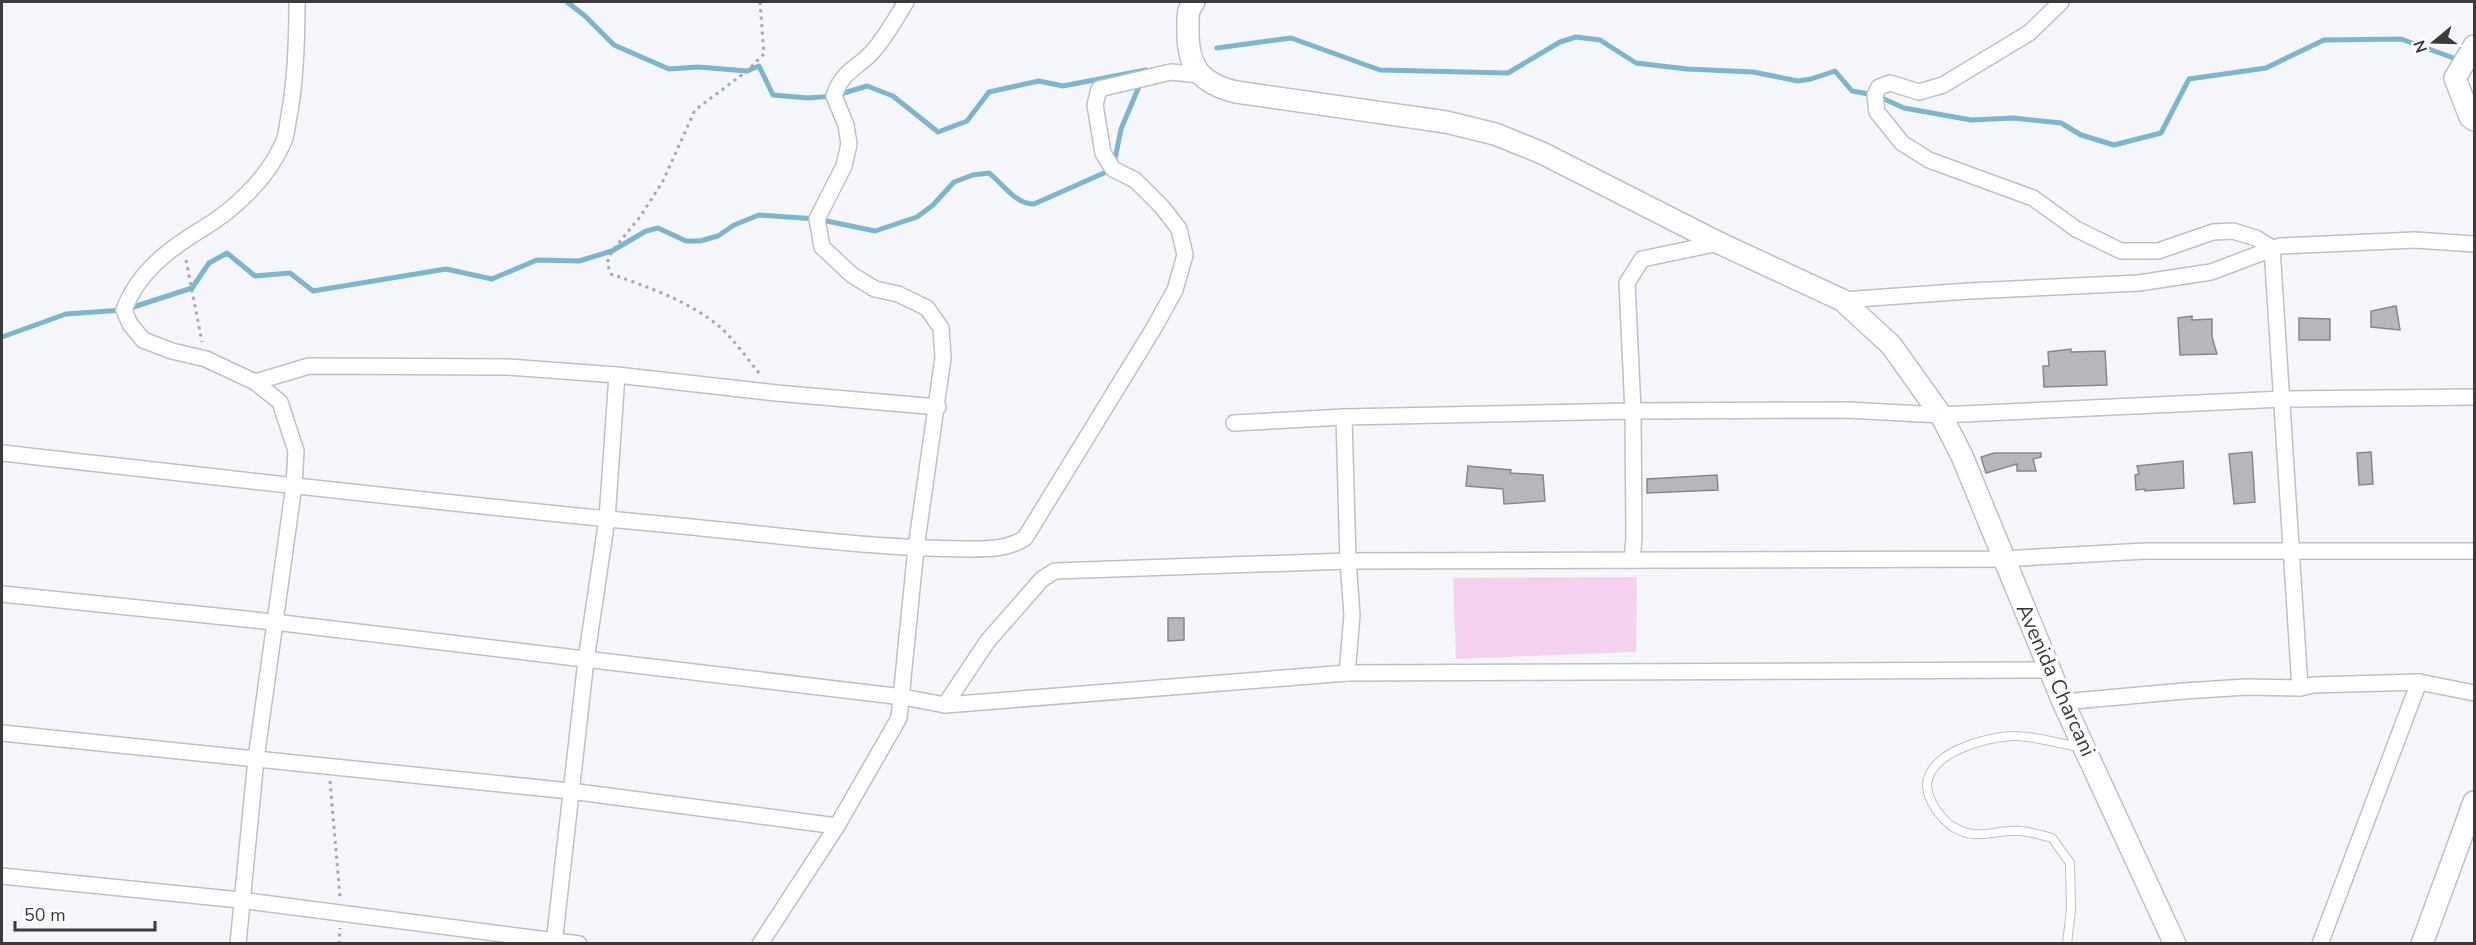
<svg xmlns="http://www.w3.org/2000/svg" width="2476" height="945" font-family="'Nunito Sans',sans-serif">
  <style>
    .green { fill: #f4d2ef }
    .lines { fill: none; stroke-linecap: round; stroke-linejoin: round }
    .stream { stroke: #7cb5cc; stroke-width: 5 }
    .building { fill: #b8b6bb; stroke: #88868a; stroke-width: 1.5 }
    .service-casing { stroke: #bfc0c5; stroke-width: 10 }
    .minor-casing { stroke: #bfc0c5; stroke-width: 18 }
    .secondary-casing { stroke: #bfc0c5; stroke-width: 24 }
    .path { stroke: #a7a7ab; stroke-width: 3; stroke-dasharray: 3 4.5; stroke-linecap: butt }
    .service { stroke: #fff; stroke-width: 8 }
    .minor { stroke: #fff; stroke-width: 15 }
    .secondary { stroke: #fff; stroke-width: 21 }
    .labels { text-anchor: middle; stroke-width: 6; stroke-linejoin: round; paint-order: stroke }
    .street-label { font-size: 21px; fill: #3b3b3d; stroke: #fff }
  </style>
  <rect width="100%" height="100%" fill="#f5f6fb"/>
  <!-- green -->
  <polygon class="green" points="1637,577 1636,652 1456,659 1453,578"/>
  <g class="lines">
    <!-- stream -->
    <g class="stream">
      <polyline points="567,2 585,16 614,45 669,69 698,67 747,71 759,66 773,95 808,98 834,96 867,86 893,96 938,132 967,121 989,92 1039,81 1063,86 1146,70"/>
      <polyline points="1217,48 1291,38 1380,70 1508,73 1560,42 1576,37 1600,40 1636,63 1687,69 1753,72 1798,81 1811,79 1835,71 1852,91 1875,95 1904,108 1971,120 2013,118 2061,123 2081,135 2114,145 2161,133 2189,79 2266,68 2324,40 2401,39 2459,60"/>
      <path d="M2,337L66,314L124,310L192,288L209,263L227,253L255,276L290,273L313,291L446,269L492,279L537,260L579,261L612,251L646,231L658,228L686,241H700L718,236L734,225L759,215L817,219L875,231L917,217L933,205L954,182L973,175L989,173C1002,183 1016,205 1034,204L1113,169L1121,129L1146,70"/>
    </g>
  </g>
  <!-- building -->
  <g class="building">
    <polygon points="2396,306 2400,330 2371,327 2371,311"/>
    <polygon points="2192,316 2192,320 2212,319 2212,337 2217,354 2180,355 2178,318"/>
    <polygon points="2299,318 2330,319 2330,340 2299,340"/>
    <polygon points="2071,349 2071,352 2105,351 2107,385 2044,387 2043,366 2049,366 2048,352"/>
    <polygon points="2252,452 2255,502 2234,504 2229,454"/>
    <polygon points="2371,452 2373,484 2359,485 2357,453"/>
    <polygon points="1994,453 2041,453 2041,457 2033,459 2036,471 2017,471 2017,464 1986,473 1981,457"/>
    <polygon points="2183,461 2184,488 2145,491 2145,489 2136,490 2135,475 2139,474 2137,466"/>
    <polygon points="1468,466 1511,470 1510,473 1543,475 1545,501 1504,504 1503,489 1466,486"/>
    <polygon points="1717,475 1718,490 1647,493 1647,479"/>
    <polygon points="1168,618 1184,618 1184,640 1168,641"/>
  </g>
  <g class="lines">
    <!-- service casing -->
    <g class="service-casing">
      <path id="service" d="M2067,944L2071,909L2070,863L2052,838C2042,835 2031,832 2020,831C1995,829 1978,842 1953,827C1941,819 1927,800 1927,785C1929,752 1984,738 2012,736C2032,735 2060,744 2080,747"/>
    </g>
    <!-- minor casing -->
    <g class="minor-casing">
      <g id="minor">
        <polyline points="2061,2 2029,33 1943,85 1919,92 1890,83 1879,87 1875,95 1877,112 1902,143 1929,160 2033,198 2076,229 2121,251 2158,251 2213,232 2233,231 2256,238 2272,248"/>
        <polyline points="2272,248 2300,688"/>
        <polyline points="1842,300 1969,291 2139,283 2211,272 2280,246 2415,240 2474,244"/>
        <polyline points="255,382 309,366 508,367 617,375 776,393 938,407"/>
        <polyline points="1344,417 1348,561 1352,615 1347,673"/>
        <polyline points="1234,423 1344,417 1633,411 1847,410 1941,415 2283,399 2474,397"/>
        <path d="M2,453C225,478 448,504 671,525C770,534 871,549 971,549C990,549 1008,549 1025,538L1154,328L1175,290L1185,255L1179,229L1163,208L1135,180L1113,169L1103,153L1095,105L1099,89L1171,72L1200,75"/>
        <polyline points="1632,560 1634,538 1633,411 1627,283 1642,259 1719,243"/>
        <polyline points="2,594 274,622 903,697 945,705 1347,673 2049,670"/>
        <polyline points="2063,702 2184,691 2246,687 2300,688 2313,685 2419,682 2474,693"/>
        <polyline points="945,705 987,642 1042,579 1055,571 1348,561 2002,559 2145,551 2474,551"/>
        <polyline points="2,733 570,791 837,826"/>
        <polyline points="2,876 240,900 579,944"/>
        <path d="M238,944L256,759L294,485L296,451L280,402L255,382L206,359L172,351L143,340L130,324L124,310C138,272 169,249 202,229C234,210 268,178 283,143C287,135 287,125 289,116C296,79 297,40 297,2"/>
        <polyline points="554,944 586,660 607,519 617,375"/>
        <path d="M760,944L837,826L899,718L916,548L943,358L941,328L927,308L898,294L875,289L852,275L822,247L817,219L844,166L849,144L846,125L834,96C843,69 858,69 874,50C887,35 896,18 906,2"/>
        <polyline points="2320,944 2419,682"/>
      </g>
    </g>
    <!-- secondary casing -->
    <g class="secondary-casing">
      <g id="secondary">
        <path d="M1194,2C1187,10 1188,17 1188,28C1187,66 1199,83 1236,92L1446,122L1495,134L1542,153L1719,243L1842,300L1891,345L1941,415L1962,456L2063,702L2175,944"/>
        <polyline points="2474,46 2455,78 2470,117 2474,120"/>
        <polyline points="2422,944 2474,802"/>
      </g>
    </g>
    <!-- path -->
    <g class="path">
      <polyline points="186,260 202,342"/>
      <path d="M759,373C747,358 734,340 720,327C689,301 648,287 611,274L607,263L612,251L640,217L663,181L695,110L747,71L764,54L760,2"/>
      <polyline points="330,781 340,897"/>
      <polyline points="339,944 340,928"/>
    </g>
    <!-- service -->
    <use href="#service" class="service"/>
    <!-- minor -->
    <use href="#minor" class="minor"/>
    <!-- secondary -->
    <use href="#secondary" class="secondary"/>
  </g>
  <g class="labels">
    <!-- street labels -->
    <g class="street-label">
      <text transform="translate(2056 680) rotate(66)" y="7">Avenida Charcani</text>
    </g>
  </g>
  <!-- border -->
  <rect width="2476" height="945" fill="none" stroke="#3b3b3d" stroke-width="6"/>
  <!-- north arrow -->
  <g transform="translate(2434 42) rotate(251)" stroke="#ffffff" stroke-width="4.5" paint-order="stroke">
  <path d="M0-4.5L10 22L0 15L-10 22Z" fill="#3b3b3d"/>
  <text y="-9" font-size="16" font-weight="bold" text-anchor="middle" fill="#3b3b3d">N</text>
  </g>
  <!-- scale -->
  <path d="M15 921v9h140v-9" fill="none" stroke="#3b3b3d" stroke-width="3"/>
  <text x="24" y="921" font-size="18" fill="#3b3b3d" stroke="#ffffff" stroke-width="4.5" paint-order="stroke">50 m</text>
</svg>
